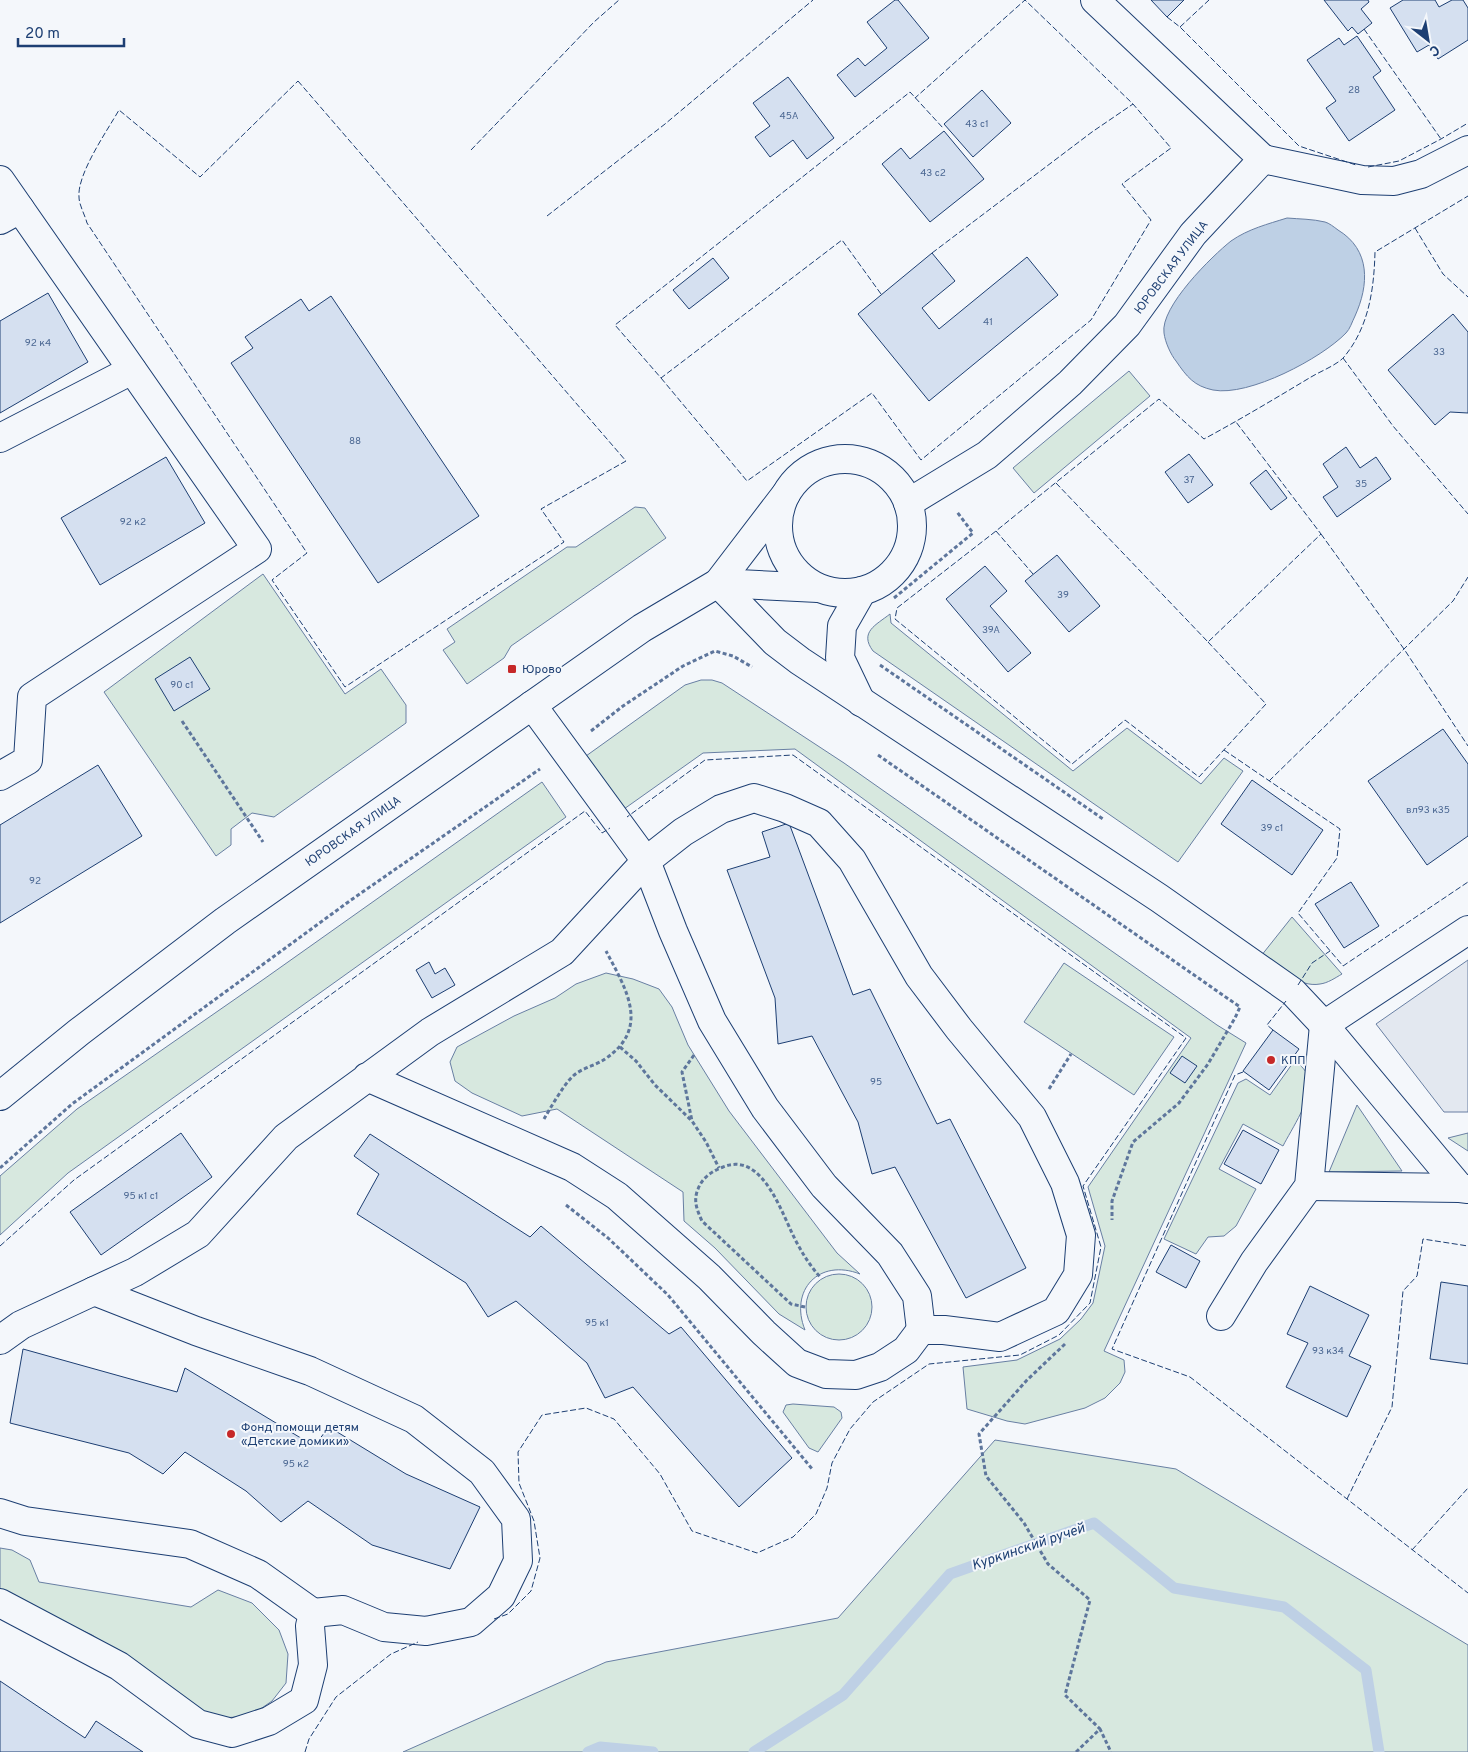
<svg xmlns="http://www.w3.org/2000/svg" width="1468" height="1752" font-family="Overpass,sans-serif">
  <style>
    .green { fill: #d7e8df; stroke: #687fa3 }
    .parking { fill: #e3e8f0; stroke: #687fa3 }
    .water { fill: #bed0e5; stroke: #687fa3 }
    .lines { fill: none; stroke-linecap: round; stroke-linejoin: round }
    .stream { stroke: #bed0e5; stroke-width: 11 }
    .building { fill: #d5e0f0; stroke: #1d3f73 }
    .minor-casing { stroke: #1d3f73; stroke-width: 30 }
    .path { stroke: #5e769c; stroke-width: 3; stroke-dasharray: 4 2.5; stroke-linecap: butt }
    .minor { stroke: #f4f7fb; stroke-width: 28 }
    .fence { stroke: #1d3f73; stroke-width: 1; stroke-dasharray: 6 2.5; stroke-linecap: butt }
    .poi-dot { fill: #c62828; stroke: #f4f7fb; stroke-width: 2 }
    .labels { text-anchor: middle; stroke-width: 4; stroke-linejoin: round; paint-order: stroke }
    .number-label { font-size: 10px; fill: #4b6792 }
    .street-label { font-size: 12px; fill: #1d3f73; stroke: #f4f7fb }
    .poi-label { font-size: 12px; fill: #1d3f73; stroke: #f4f7fb; text-anchor: start }
    .water-label { font-size: 14px; font-style: italic; fill: #1d3f73; stroke: #f4f7fb }
  </style>
  <rect width="100%" height="100%" fill="#f4f7fb"/>
  <!-- green -->
  <g class="green">
    <polygon points="1129,371 1150,396 1034,493 1013,468"/>
    <polygon points="635,507 645,508 666,538 511,646 504,658 467,684 443,650 455,642 447,629 567,547 576,547"/>
    <polygon points="263,574 345,694 381,669 406,705 406,723 274,817 252,813 231,829 231,845 216,856 104,692"/>
    <path d="M890,614L891,623L1073,771L1127,728L1201,784L1224,758L1243,771L1178,862L873,651C859,632 876,625 890,614Z"/>
    <polygon points="701,680 712,680 722,683 844,763 1217,1025 1246,1043 1104,1351 1124,1360 1125,1372 1120,1383 1105,1398 1085,1408 1025,1424 1007,1421 967,1409 963,1367 1017,1360 1060,1339 1081,1319 1093,1303 1105,1246 1088,1187 1191,1038 795,749 703,753 624,809 586,756 685,685"/>
    <polygon points="542,782 566,817 68,1173 0,1235 0,1176 77,1109 264,979"/>
    <path d="M1292,917L1342,974C1335,978 1328,983 1320,984C1299,988 1277,967 1261,956Z"/>
    <polygon points="1064,963 1174,1037 1134,1095 1024,1022"/>
    <path d="M606,973L633,979L659,989L672,1007L688,1045L729,1111L837,1253L860,1274C819,1258 789,1290 805,1330L779,1314L715,1248L684,1221L683,1192L557,1109L522,1116L472,1093L455,1081L450,1062L457,1047L514,1016L555,998L576,984Z"/>
    <path d="M1295,1060C1301,1066 1307,1071 1309,1079C1314,1096 1291,1130 1283,1146L1243,1124L1219,1169L1256,1189L1236,1226L1224,1236L1208,1237L1196,1254L1164,1239L1238,1083L1246,1079L1270,1095Z"/>
    <polygon points="1357,1105 1402,1171 1329,1172"/>
    <polygon points="1468,1133 1468,1151 1448,1138"/>
    <circle cx="839" cy="1307" r="33"/>
    <polygon points="793,1404 834,1407 841,1412 842,1418 818,1452 809,1448 783,1412 786,1405"/>
    <polygon points="995,1440 1176,1469 1468,1645 1468,1752 403,1752 606,1662 838,1618"/>
    <polygon points="0,1548 12,1550 30,1560 39,1582 191,1607 218,1590 252,1603 279,1630 288,1654 286,1683 272,1701 256,1712 238,1717 218,1718 199,1715 149,1674 92,1635 0,1592"/>
  </g>
  <!-- parking -->
  <polygon class="parking" points="1468,960 1468,1112 1444,1112 1376,1024"/>
  <!-- water -->
  <path class="water" d="M1287,218C1299,219 1313,219 1325,222C1329,223 1334,227 1338,230C1371,250 1369,285 1355,316C1352,322 1350,329 1346,333C1322,358 1249,397 1213,390C1194,386 1187,377 1176,361C1171,355 1165,342 1164,333C1160,307 1212,256 1231,241C1248,229 1268,224 1287,218Z"/>
  <g class="lines">
    <!-- stream -->
    <g class="stream">
      <polyline points="588,1752 600,1747 653,1752"/>
      <polyline points="754,1752 843,1695 950,1574 1094,1523 1174,1588 1284,1607 1366,1670 1379,1752"/>
    </g>
  </g>
  <!-- building -->
  <g class="building">
    <polygon points="895,0 898,0 929,38 855,97 837,75 858,58 865,66 887,48 867,22"/>
    <polygon points="1151,0 1184,0 1167,17"/>
    <polygon points="1324,0 1368,0 1369,2 1361,9 1372,23 1358,34 1352,27 1348,31"/>
    <polygon points="1403,0 1435,0 1439,7 1452,0 1463,0 1468,8 1468,40 1438,59 1429,45 1417,52 1390,8"/>
    <polygon points="1357,36 1381,71 1373,77 1395,110 1349,141 1326,108 1336,101 1307,60 1339,38 1344,45"/>
    <polygon points="788,77 834,138 807,159 793,140 770,157 755,137 770,126 753,103"/>
    <polygon points="982,90 1011,123 973,157 944,124"/>
    <polygon points="944,131 984,179 930,222 882,164 901,148 910,159"/>
    <polygon points="932,253 955,281 922,308 939,329 1027,257 1058,295 929,401 858,314"/>
    <polygon points="713,258 729,278 689,309 673,290"/>
    <polygon points="48,293 88,362 0,413 0,321"/>
    <polygon points="331,296 479,516 378,583 231,363 253,348 245,337 301,299 309,311"/>
    <polygon points="1453,314 1468,332 1468,413 1450,412 1435,425 1388,370"/>
    <polygon points="1346,447 1360,468 1376,457 1391,479 1337,517 1323,497 1338,487 1323,464"/>
    <polygon points="1189,454 1213,485 1188,503 1165,472"/>
    <polygon points="166,457 205,523 100,585 61,518"/>
    <polygon points="1266,470 1287,498 1271,510 1250,483"/>
    <polygon points="1057,555 1100,606 1069,632 1025,581"/>
    <polygon points="985,566 1007,591 990,606 1031,653 1008,672 946,599"/>
    <polygon points="190,657 210,689 174,711 155,679"/>
    <polygon points="1443,729 1468,764 1468,836 1427,865 1368,781"/>
    <polygon points="98,765 142,836 0,923 0,825"/>
    <polygon points="1252,780 1323,830 1292,875 1221,824"/>
    <polygon points="789,823 853,995 870,989 937,1124 950,1119 1026,1268 966,1298 895,1167 872,1174 858,1122 812,1036 778,1044 775,998 727,870 770,857 762,832"/>
    <polygon points="1351,882 1379,926 1344,948 1315,904"/>
    <polygon points="429,962 435,974 445,968 455,985 432,998 416,970"/>
    <polygon points="1273,1030 1299,1049 1269,1090 1243,1071"/>
    <polygon points="1182,1056 1197,1066 1185,1083 1170,1073"/>
    <polygon points="1243,1130 1279,1150 1261,1184 1224,1164"/>
    <polygon points="181,1133 212,1177 101,1255 70,1212"/>
    <polygon points="370,1134 530,1237 541,1226 669,1334 681,1327 792,1458 739,1507 633,1387 605,1398 587,1363 516,1301 488,1317 466,1283 357,1214 379,1174 354,1156"/>
    <polygon points="1171,1245 1200,1261 1186,1288 1156,1272"/>
    <polygon points="1441,1282 1468,1286 1468,1364 1430,1359"/>
    <polygon points="1310,1286 1369,1315 1349,1356 1371,1366 1347,1417 1286,1387 1308,1343 1287,1334"/>
    <polygon points="23,1349 177,1392 185,1368 314,1446 329,1427 406,1474 480,1507 450,1569 372,1545 308,1501 281,1522 246,1491 185,1452 163,1474 129,1453 10,1423"/>
    <polygon points="0,1681 85,1738 96,1721 143,1752 0,1752"/>
  </g>
  <g class="lines">
    <!-- minor casing -->
    <g class="minor-casing">
      <g id="minor">
        <polyline points="1095,0 1263,159"/>
        <polyline points="1263,159 1362,180 1394,181 1421,174 1468,150"/>
        <polyline points="0,180 257,549 32,697 28,760 0,776"/>
        <polyline points="0,220 20,209"/>
        <polyline points="0,438 132,370"/>
        <circle cx="845" cy="526" r="67"/>
        <polyline points="908,503 987,455 1070,383 1127,325 1193,234 1263,159"/>
        <polyline points="718,583 775,642 800,661 1159,898 1293,992 1324,1025 1460,1188 1468,1189"/>
        <polyline points="718,583 818,588"/>
        <polyline points="861,702 840,658 842,626 862,591"/>
        <polyline points="532,705 646,861 673,931 712,1021 765,1108 824,1186 890,1254 917,1296 921,1330"/>
        <polyline points="1324,1025 1468,930"/>
        <polyline points="0,1096 79,1032 225,921 642,628 718,583 786,494"/>
        <polyline points="1309,1186 1460,1188"/>
        <polyline points="94,1291 196,1331 310,1371 414,1419 482,1472 516,1519 518,1561 501,1596 471,1622 426,1631 384,1627 343,1610 313,1613"/>
        <polyline points="1221,1316 1254,1262 1309,1186 1324,1025"/>
        <polyline points="0,1340 21,1325 135,1272 198,1234 286,1137 430,1032 562,952 646,861 683,832 721,809 754,798 785,808 819,823 852,860 919,976 959,1029 1032,1117 1065,1183 1081,1235 1078,1275 1056,1311 1000,1337 944,1330 921,1330 906,1350 880,1367 856,1375 826,1374 797,1363 764,1333 709,1277 617,1196 572,1167 367,1077"/>
        <polyline points="0,1513 25,1521 190,1544 258,1574 313,1613 310,1626 313,1665 304,1700 269,1721 232,1733 198,1724 119,1666 0,1603"/>
      </g>
    </g>
    <!-- path -->
    <g class="path">
      <polyline points="894,598 973,533 957,512"/>
      <polyline points="880,665 1103,819"/>
      <polyline points="182,721 263,842"/>
      <polyline points="591,731 623,706 683,666 715,651 733,656 752,667"/>
      <polyline points="878,755 1240,1007 1235,1018 1208,1064 1179,1103 1133,1142 1112,1201 1112,1220"/>
      <polyline points="620,1047 636,1061 655,1085 691,1120"/>
      <polyline points="694,1055 682,1072 692,1121 706,1142 719,1168"/>
      <polyline points="1049,1089 1071,1054"/>
      <path d="M544,1119C551,1107 563,1086 572,1077C581,1068 595,1066 605,1059C651,1028 626,989 606,951"/>
      <polyline points="0,1168 72,1104 351,900 540,769"/>
      <polyline points="566,1205 608,1238 668,1295 813,1470"/>
      <path d="M805,1307L791,1304L702,1221C697,1210 693,1201 698,1189C702,1178 712,1171 723,1167C764,1150 783,1218 797,1243C804,1256 811,1267 821,1278"/>
      <polyline points="1065,1344 1027,1380 979,1434 986,1476 1024,1523 1048,1564 1090,1600 1065,1695 1100,1729"/>
      <polyline points="1076,1752 1100,1729 1111,1752"/>
    </g>
    <!-- minor -->
    <use href="#minor" class="minor"/>
    <!-- fence -->
    <g class="fence">
      <polyline points="1167,17 1180,27 1299,146 1356,165"/>
      <polyline points="1180,27 1209,0"/>
      <polyline points="1364,29 1441,139"/>
      <path d="M298,81L626,461L541,509L564,542L345,687L272,580L307,553L87,223C85,215 79,205 79,197C77,174 107,131 119,110L200,177Z"/>
      <polyline points="471,150 594,22 619,0"/>
      <polyline points="1368,167 1399,161 1441,139 1468,123"/>
      <polyline points="547,216 665,124 813,0"/>
      <polyline points="1415,228 1443,274 1468,297"/>
      <polyline points="932,253 1092,132 1133,104"/>
      <polyline points="881,294 842,240 661,378 615,325 910,92 943,128"/>
      <polyline points="1343,358 1393,426 1468,514"/>
      <polyline points="661,378 747,481 872,393 921,460 1091,320 1151,220 1122,184 1171,148 1133,104 1025,0 915,98"/>
      <polyline points="1056,483 1208,642 1321,534 1236,422"/>
      <polyline points="996,531 1033,574"/>
      <polyline points="1321,534 1404,649 1468,746"/>
      <path d="M1208,642L1266,704L1199,777L1125,720L1072,764L895,619L897,608L996,531L1159,399L1204,439C1241,419 1276,398 1311,377C1321,371 1337,365 1344,357C1369,327 1374,289 1375,252L1468,196"/>
      <polyline points="1224,750 1340,829 1337,858 1298,913 1343,966 1468,882"/>
      <polyline points="1269,781 1453,601 1468,577"/>
      <polyline points="1298,985 1312,963 1330,951"/>
      <polyline points="1273,1030 1267,1025 1286,1001"/>
      <polyline points="1243,1072 1235,1075 1112,1349 1190,1377 1468,1593"/>
      <polyline points="0,1246 74,1180 585,811 602,833 610,828"/>
      <polyline points="1347,1499 1392,1407 1403,1291 1417,1276 1423,1239 1468,1246"/>
      <polyline points="1412,1550 1468,1488"/>
      <polyline points="494,1619 508,1614 531,1591 540,1558 534,1521 519,1483 518,1452 542,1415 586,1408 614,1419 660,1474 692,1531 757,1553 793,1537 816,1514 827,1488 832,1463 850,1429 873,1402 929,1364 1020,1355 1059,1335 1090,1303 1101,1247 1083,1186 1186,1038 793,755 705,760 627,817"/>
      <polyline points="305,1752 309,1739 336,1697 391,1654 418,1642"/>
    </g>
  </g>
  <!-- markers -->
  <g class="poi-dot">
    <rect x="507" y="664" width="10" height="10" rx="2.5"/>
    <circle cx="1271" cy="1060" r="5"/>
    <circle cx="231" cy="1434" r="5"/>
  </g>
  <g class="labels">
    <!-- number labels -->
    <g class="number-label">
      <text x="1354" y="93">28</text>
      <text x="789" y="119">45А</text>
      <text x="977" y="127">43 с1</text>
      <text x="933" y="176">43 с2</text>
      <text x="988" y="325">41</text>
      <text x="38" y="346">92 к4</text>
      <text x="1439" y="355">33</text>
      <text x="355" y="444">88</text>
      <text x="1189" y="483">37</text>
      <text x="1361" y="487">35</text>
      <text x="133" y="525">92 к2</text>
      <text x="1063" y="598">39</text>
      <text x="991" y="633">39А</text>
      <text x="182" y="688">90 с1</text>
      <text x="1428" y="813">вл93 к35</text>
      <text x="1272" y="831">39 с1</text>
      <text x="35" y="884">92</text>
      <text x="876" y="1085">95</text>
      <text x="141" y="1199">95 к1 с1</text>
      <text x="597" y="1326">95 к1</text>
      <text x="1328" y="1354">93 к34</text>
      <text x="296" y="1467">95 к2</text>
    </g>
    <!-- street labels -->
    <g class="street-label">
      <text transform="translate(1171 267) rotate(-53)" y="4">ЮРОВСКАЯ УЛИЦА</text>
      <text transform="translate(353 831) rotate(-35)" y="4">ЮРОВСКАЯ УЛИЦА</text>
    </g>
    <!-- poi labels -->
    <g class="poi-label">
      <text x="522" y="673">Юрово</text>
      <text x="1281" y="1064">КПП</text>
      <text x="241" y="1431">Фонд помощи детям<tspan x="241" dy="14">«Детские домики»</tspan></text>
    </g>
    <!-- water labels -->
    <g class="water-label">
      <text transform="translate(1028 1546) rotate(-19)" y="5">Куркинский ручей</text>
    </g>
  </g>
  <!-- north arrow -->
  <g transform="translate(1428 40) rotate(149)" stroke="#f4f7fb" stroke-width="4" paint-order="stroke">
  <path d="M0-4L9 19L0 12L-9 19Z" fill="#1d3f73"/>
  <text y="-8" font-size="14" font-weight="bold" text-anchor="middle" fill="#1d3f73">С</text>
  </g>
  <!-- scale -->
  <path d="M18 38v8h106v-8" fill="none" stroke="#1d3f73" stroke-width="2.5"/>
  <text x="25" y="38" font-size="15" fill="#1d3f73" stroke="#f4f7fb" stroke-width="4" paint-order="stroke">20 m</text>
</svg>
